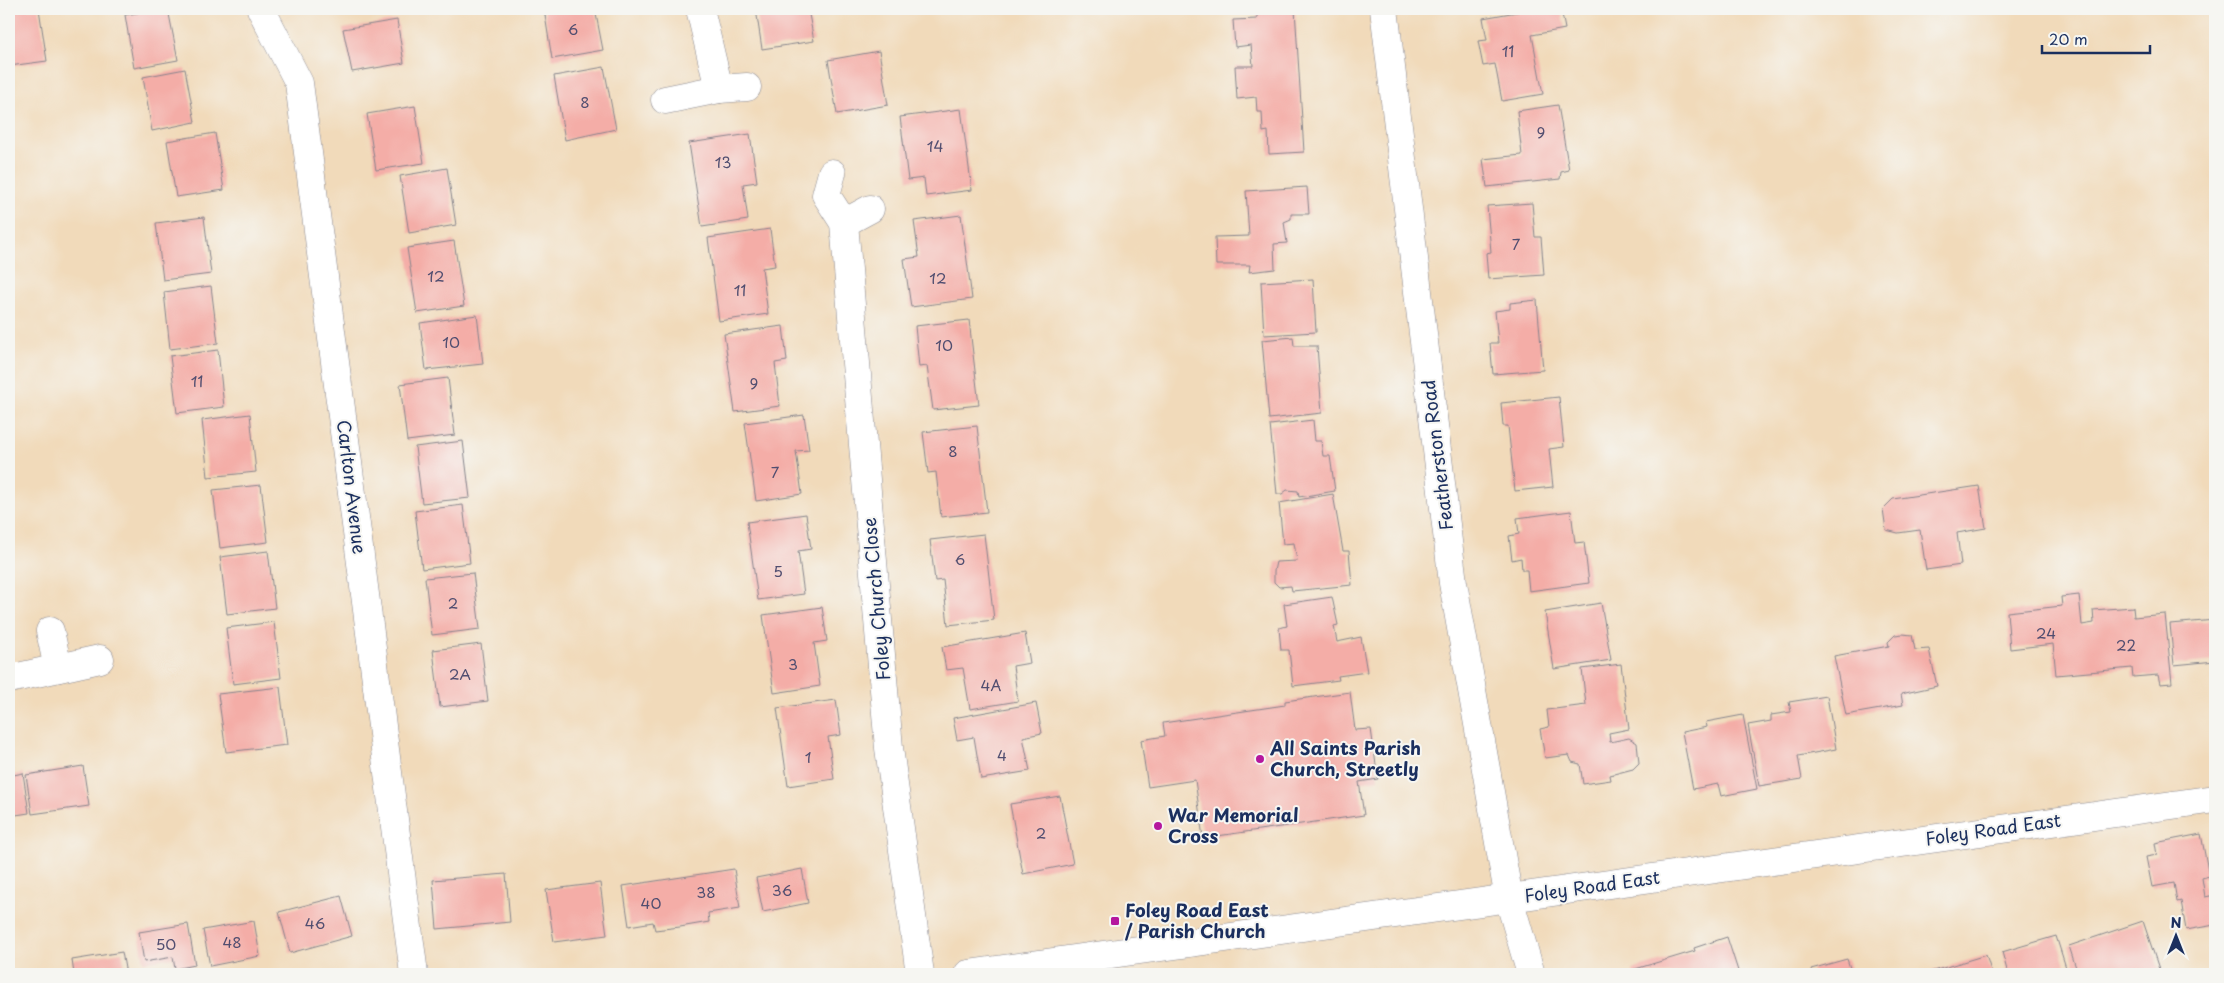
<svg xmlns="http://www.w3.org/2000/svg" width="2224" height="983" font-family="'Playpen Sans',sans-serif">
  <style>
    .building { fill: #f4ada7 }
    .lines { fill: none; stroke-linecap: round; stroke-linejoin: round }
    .street-casing { stroke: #86848c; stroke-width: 29 }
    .secondary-casing { stroke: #86848c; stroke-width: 29 }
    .street { stroke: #fff; stroke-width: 28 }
    .secondary { stroke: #fff; stroke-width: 28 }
    .poi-dot { fill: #b5179e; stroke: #f6f6f2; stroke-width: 2 }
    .labels { text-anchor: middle; stroke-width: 4; stroke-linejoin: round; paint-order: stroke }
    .number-label { font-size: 15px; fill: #514e70 }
    .street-label { font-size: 18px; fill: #1b2f5e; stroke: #f6f6f2 }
    .poi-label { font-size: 18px; font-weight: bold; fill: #1b2f5e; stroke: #f6f6f2; text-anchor: start }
  </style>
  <rect width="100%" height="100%" fill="#f6f6f2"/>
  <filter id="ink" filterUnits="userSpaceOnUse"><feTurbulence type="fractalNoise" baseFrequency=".02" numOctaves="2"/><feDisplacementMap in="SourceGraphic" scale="10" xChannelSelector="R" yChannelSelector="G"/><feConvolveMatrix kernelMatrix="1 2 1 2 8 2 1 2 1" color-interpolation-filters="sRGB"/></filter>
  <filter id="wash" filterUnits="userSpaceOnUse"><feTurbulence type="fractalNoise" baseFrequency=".0096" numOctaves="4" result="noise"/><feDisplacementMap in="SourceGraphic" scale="20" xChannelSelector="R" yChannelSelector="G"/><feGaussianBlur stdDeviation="1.12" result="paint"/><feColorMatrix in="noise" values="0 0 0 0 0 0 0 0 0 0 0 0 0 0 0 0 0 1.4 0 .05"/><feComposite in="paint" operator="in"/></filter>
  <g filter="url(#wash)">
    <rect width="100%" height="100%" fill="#f1daba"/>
    <g id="blocks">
      <!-- building -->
      <g class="building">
        <polygon points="9,9 39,9 47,61 9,66"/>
        <polygon points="160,9 168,9 178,60 134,68 125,15"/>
        <polygon points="544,9 595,9 603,50 552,59"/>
        <polygon points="756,9 808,9 814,41 762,49"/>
        <polygon points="1257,9 1295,9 1304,152 1269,154 1268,131 1263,132 1262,112 1257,112 1256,97 1237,99 1235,66 1253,66 1251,45 1235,47 1233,20 1257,19"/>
        <polygon points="1533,9 1561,9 1565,29 1532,35 1543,94 1502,101 1495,64 1483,66 1478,41 1487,40 1483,18"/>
        <polygon points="397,20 404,63 352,72 343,29"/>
        <polygon points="879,51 888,105 837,114 828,60"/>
        <polygon points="604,67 616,129 565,140 554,76"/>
        <polygon points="185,69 195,122 152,131 143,77"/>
        <polygon points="1558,105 1569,170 1561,172 1560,179 1487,187 1483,159 1522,155 1517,111"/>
        <polygon points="415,106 424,163 376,170 367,114"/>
        <polygon points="961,109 972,190 926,196 924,178 908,180 900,117"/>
        <polygon points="215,133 224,190 176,197 167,141"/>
        <polygon points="750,134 757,182 743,184 748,220 702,227 689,143"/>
        <polygon points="447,168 456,225 409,233 400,176"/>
        <polygon points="1307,187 1309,214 1291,214 1291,219 1284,222 1287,243 1274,244 1275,269 1249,272 1250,265 1216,265 1215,237 1249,236 1246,191"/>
        <polygon points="1532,203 1535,237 1541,237 1544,275 1488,279 1486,253 1491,252 1487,206"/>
        <polygon points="961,215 972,299 911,307 904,259 919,257 914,221"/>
        <polygon points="204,217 211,274 163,280 156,223"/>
        <polygon points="770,229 775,266 762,268 768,314 719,321 708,238"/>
        <polygon points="454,241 464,306 417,313 407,248"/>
        <polygon points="1313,279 1316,332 1264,335 1261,282"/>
        <polygon points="211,286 218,343 170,349 164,292"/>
        <polygon points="1537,300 1543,370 1493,374 1490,343 1498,343 1495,311 1510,309 1510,303"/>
        <polygon points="477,315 483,364 426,370 420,323"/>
        <polygon points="969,320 979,405 933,410 927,366 919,367 915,326"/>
        <polygon points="783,326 787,361 775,363 780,406 735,412 724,334"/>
        <polygon points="1293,337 1294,346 1317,346 1322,413 1269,419 1262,340"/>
        <polygon points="218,350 224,407 177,413 170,356"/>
        <polygon points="448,378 455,435 407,441 400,384"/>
        <polygon points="1559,397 1564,447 1549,449 1553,487 1515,491 1508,426 1503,426 1501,403"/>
        <polygon points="250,414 256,472 208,477 202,420"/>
        <polygon points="804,415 809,450 796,451 802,494 756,501 745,423"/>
        <polygon points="1313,420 1315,441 1321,441 1323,456 1330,456 1335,491 1299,497 1298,491 1287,490 1282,494 1277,494 1270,425"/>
        <polygon points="977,426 987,512 941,517 936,472 928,473 923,432"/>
        <polygon points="463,441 470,498 422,503 415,447"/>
        <polygon points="261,485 268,542 220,548 213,490"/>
        <polygon points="1979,486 1986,528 1957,533 1961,565 1926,570 1920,530 1898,533 1886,530 1883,509 1893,499"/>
        <polygon points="1333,494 1343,551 1349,551 1352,585 1292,591 1291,586 1279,587 1274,582 1274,571 1276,562 1297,561 1294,543 1283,544 1279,503"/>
        <polygon points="463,505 470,563 422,569 415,511"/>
        <polygon points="1571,511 1575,543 1584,542 1589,583 1529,591 1527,570 1522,570 1521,558 1512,560 1509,536 1519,534 1517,518"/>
        <polygon points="806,514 811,549 798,551 804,594 758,600 747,522"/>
        <polygon points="984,534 994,620 948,625 943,580 935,581 930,540"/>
        <polygon points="268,551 275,608 227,614 220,557"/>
        <polygon points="473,573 480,629 432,635 425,578"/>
        <polygon points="2079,595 2082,625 2094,623 2093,610 2133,607 2134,617 2165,614 2172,683 2160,684 2158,675 2133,677 2132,668 2056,675 2053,644 2010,649 2007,612 2062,606 2061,597"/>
        <polygon points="1332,597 1338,625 1334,626 1337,642 1361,637 1367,672 1338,676 1339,680 1293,686 1289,650 1281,650 1279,628 1287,626 1284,604"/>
        <polygon points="1601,603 1611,660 1554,669 1545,612"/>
        <polygon points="822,607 827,641 814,643 820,686 774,693 763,615"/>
        <polygon points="2215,620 2215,661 2174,665 2170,624"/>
        <polygon points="274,622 281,678 233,684 226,628"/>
        <polygon points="1025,633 1030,663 1013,666 1018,701 970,709 963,668 946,670 942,647"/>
        <polygon points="1903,634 1912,635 1915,650 1929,649 1937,686 1901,694 1903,705 1846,715 1834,656 1889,646 1888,642 1895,635"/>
        <polygon points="481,644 488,701 440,707 433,650"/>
        <polygon points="1621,664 1629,729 1609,733 1610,742 1629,738 1637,743 1639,763 1633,769 1610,775 1611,780 1583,784 1580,764 1572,762 1569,755 1545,758 1540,729 1549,727 1547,710 1586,705 1582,669"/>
        <polygon points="280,687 287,745 226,752 218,694"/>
        <polygon points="1350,692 1355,730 1371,729 1378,779 1359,782 1364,815 1203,838 1195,780 1148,787 1141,740 1165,736 1163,723 1285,705 1285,701"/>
        <polygon points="1827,696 1836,749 1798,756 1802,779 1759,786 1748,725 1771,721 1771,715 1791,712 1789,702"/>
        <polygon points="836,700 841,735 828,737 834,779 788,786 777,708"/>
        <polygon points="1036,703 1042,733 1023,737 1030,771 981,779 974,737 957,740 953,718"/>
        <polygon points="1743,715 1757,789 1721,796 1718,784 1693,789 1682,732 1707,727 1706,722"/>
        <polygon points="83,766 89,806 32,814 26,775"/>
        <polygon points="23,773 29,813 9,816 9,776"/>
        <polygon points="1060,796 1073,864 1023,874 1010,804"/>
        <polygon points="2201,834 2209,876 2202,878 2205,897 2215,895 2215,925 2186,930 2181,901 2177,902 2174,883 2152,887 2146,857 2157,855 2155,843"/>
        <polygon points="734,869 740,908 708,913 709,922 680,927 655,930 653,922 629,926 623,886"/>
        <polygon points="802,869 808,903 763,912 756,878"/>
        <polygon points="506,874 510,922 437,929 433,880"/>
        <polygon points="600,883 607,935 554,942 546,890"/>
        <polygon points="341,896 352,936 290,953 279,912"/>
        <polygon points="254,921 260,956 210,966 203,930"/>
        <polygon points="2143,921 2160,972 2152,974 2078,974 2069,946"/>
        <polygon points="188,924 195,965 175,969 173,957 144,962 139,932"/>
        <polygon points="2056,936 2068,974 2008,974 2002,952"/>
        <polygon points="1727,937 1739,974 1633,974 1632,970 1695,951 1694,948"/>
        <polygon points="122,952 126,974 74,974 72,960"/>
        <polygon points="1986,955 1992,974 1923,974"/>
        <polygon points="1847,959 1852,974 1813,974 1811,969"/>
      </g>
    </g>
  </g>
  <g filter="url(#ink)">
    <use href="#blocks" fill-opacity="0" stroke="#86848c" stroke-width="1"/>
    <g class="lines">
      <!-- street casing -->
      <g class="street-casing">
        <g id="street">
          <polyline points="261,9 299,83 414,974"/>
          <polyline points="700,9 719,89 747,87"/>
          <polyline points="1384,9 1453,583 1509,899 1531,974"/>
          <polyline points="665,100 719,89"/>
          <polyline points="832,173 826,195 844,223 889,748 920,974"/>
          <polyline points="844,223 870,209"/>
          <polyline points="50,631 58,668"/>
          <polyline points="9,679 100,659"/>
        </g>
      </g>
      <!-- secondary casing -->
      <g class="secondary-casing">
        <polyline id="secondary" points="968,974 2215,799"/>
      </g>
      <!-- street -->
      <use href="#street" class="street"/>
      <!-- secondary -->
      <use href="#secondary" class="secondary"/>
    </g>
  </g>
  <!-- markers -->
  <g class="poi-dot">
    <circle cx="1260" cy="759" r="5"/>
    <circle cx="1158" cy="826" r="5"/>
    <rect x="1110" y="916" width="10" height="10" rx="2.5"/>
  </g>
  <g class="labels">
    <!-- number labels -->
    <g class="number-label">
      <text x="573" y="35">6</text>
      <text x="1508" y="57">11</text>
      <text x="585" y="108">8</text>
      <text x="1541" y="138">9</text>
      <text x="935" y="152">14</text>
      <text x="723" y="168">13</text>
      <text x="1516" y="250">7</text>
      <text x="436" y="282">12</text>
      <text x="938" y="284">12</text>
      <text x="740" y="296">11</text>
      <text x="451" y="348">10</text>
      <text x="944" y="351">10</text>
      <text x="197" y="387">11</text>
      <text x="754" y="389">9</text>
      <text x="953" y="457">8</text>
      <text x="775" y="478">7</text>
      <text x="960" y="565">6</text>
      <text x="778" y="577">5</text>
      <text x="453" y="609">2</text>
      <text x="2046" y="639">24</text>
      <text x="2126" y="651">22</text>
      <text x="793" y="670">3</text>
      <text x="460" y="680">2A</text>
      <text x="991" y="691">4A</text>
      <text x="1002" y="761">4</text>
      <text x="808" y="763">1</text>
      <text x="1041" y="839">2</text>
      <text x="782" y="896">36</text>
      <text x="706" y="898">38</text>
      <text x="651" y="909">40</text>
      <text x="315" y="929">46</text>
      <text x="232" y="948">48</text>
      <text x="166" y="950">50</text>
    </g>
    <!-- street labels -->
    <g class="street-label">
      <text transform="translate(1438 455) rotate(-97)" y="6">Featherston Road</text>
      <text transform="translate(351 487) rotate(83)" y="6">Carlton Avenue</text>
      <text transform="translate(877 599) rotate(-95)" y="6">Foley Church Close</text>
      <text transform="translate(1993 830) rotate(-8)" y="6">Foley Road East</text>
      <text transform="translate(1592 887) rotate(-8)" y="6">Foley Road East</text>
    </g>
    <!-- poi labels -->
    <g class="poi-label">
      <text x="1270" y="755">All Saints Parish<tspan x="1270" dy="21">Church, Streetly</tspan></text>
      <text x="1168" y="822">War Memorial<tspan x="1168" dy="21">Cross</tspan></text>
      <text x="1125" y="917">Foley Road East<tspan x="1125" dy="21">/ Parish Church</tspan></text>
    </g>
  </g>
  <!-- margin -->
  <rect width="2224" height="983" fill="none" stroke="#f6f6f2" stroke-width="30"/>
  <!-- north arrow -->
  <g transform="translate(2176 936)" stroke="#f6f6f2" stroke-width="4" paint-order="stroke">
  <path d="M0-4L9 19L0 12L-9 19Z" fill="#1b2f5e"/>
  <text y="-8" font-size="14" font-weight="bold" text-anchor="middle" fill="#1b2f5e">N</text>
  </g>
  <!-- scale -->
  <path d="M2042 45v8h108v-8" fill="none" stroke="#1b2f5e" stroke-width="2.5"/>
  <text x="2049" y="45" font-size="15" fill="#1b2f5e" stroke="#f6f6f2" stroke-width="4" paint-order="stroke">20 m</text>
</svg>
